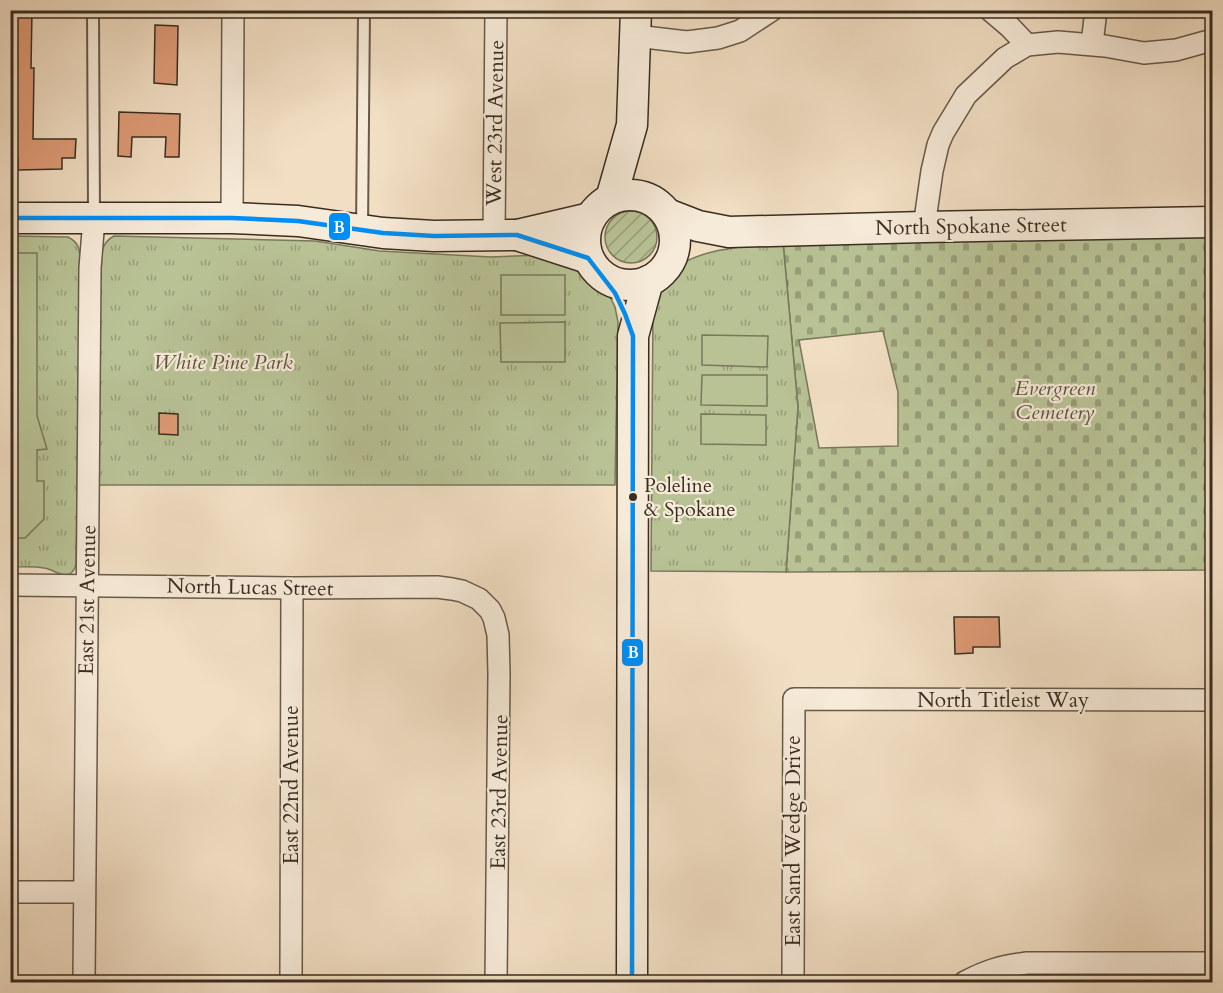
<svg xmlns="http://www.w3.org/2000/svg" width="1223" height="993" font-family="Cardo,serif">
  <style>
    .cemetery { fill: url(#cemetery-stones); stroke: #79785b; stroke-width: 1.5; fill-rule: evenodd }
    .park { fill: url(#park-tufts); stroke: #79785b; stroke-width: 1.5 }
    .garden { fill: url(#garden-furrows); stroke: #79785b; stroke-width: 1.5 }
    .pitch { fill: #b8c295; stroke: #79785b; stroke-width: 1.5 }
    .building { fill: #dd9a75; stroke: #3a2d21; stroke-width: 1.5 }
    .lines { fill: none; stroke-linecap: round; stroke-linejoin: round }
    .lane-casing { stroke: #68594a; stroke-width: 14 }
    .street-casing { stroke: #68594a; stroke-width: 24 }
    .secondary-casing { stroke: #3a2d21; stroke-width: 33 }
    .lane { stroke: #f6ead8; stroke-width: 10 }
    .street { stroke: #f6ead8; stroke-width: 21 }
    .secondary { stroke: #f6ead8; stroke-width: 30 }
    .bus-1-casing { stroke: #f6ead8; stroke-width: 9 }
    .bus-1 { stroke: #008ef5; stroke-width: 4.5 }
    .bus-dot { fill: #3a2d21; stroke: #f6ead8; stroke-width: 2 }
    .labels { text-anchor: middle; stroke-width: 4.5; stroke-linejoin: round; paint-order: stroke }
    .bus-label { font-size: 20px; fill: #3a2d21; stroke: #f6ead8; text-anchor: start }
    .street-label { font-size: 21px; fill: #3a2d21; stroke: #f6ead8 }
    .park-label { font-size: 21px; font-style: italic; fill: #5a523e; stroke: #f6ead8 }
    .line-badge { stroke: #f6ead8; stroke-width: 2 }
    .badge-label { font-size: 16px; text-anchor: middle; font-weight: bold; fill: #fff }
  </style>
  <defs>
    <pattern id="cemetery-stones" width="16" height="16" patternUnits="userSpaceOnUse" patternTransform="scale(1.5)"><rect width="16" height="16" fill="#b8c295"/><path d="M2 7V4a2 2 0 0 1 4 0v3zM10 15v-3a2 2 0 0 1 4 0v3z" fill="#979e79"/></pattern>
    <pattern id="park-tufts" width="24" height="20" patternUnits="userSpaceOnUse" patternTransform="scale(1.5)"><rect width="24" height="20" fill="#b8c295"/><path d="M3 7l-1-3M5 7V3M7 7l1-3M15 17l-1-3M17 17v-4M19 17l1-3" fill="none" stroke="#979e79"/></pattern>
    <pattern id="garden-furrows" width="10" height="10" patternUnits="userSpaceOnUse" patternTransform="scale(1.5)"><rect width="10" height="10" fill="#b8c295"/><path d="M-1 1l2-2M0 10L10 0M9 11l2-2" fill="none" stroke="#979e79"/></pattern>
  </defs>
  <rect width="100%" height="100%" fill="#f1dec3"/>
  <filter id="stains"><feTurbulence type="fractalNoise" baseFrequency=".00333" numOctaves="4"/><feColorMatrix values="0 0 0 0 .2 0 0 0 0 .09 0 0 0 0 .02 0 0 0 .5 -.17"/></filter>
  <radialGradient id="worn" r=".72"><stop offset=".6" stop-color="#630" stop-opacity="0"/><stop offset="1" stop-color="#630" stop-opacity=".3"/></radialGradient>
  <!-- cemetery -->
  <path class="cemetery" d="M1212,222V570L786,572L798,407L783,242ZM883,331L898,392V446L819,448L799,340Z"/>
  <!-- park -->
  <g class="park">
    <path d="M11,236L68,237C77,242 79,246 80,256L76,565C69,585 55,569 44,568C33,566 22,567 11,567Z"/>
    <path d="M114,236L315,241L380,251L491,257L541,255L586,267L595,276L608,293L615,307L618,322L615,485H98L99,284C100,268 97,244 114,236Z"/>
    <path d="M783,242L798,407L786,572L651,571L653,305C655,296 658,287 664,279C689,247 746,247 783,242Z"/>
  </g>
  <!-- garden -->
  <circle class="garden" cx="631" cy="237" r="26"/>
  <!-- pitch -->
  <g class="pitch">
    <polygon points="11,253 37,253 37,416 47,449 37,450 37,481 44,481 44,519 25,538 11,538"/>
    <rect x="501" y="275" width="64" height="40"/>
    <polygon points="565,322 565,362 501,362 500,323"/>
    <polygon points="702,335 768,336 767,367 702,365"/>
    <polygon points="702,375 767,375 767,406 701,405"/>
    <polygon points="701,414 766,415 766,445 701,444"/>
  </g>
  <!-- building -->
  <g class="building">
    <polygon points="10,10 32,10 31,68 34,68 33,139 76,139 75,158 62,158 62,169 18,170 18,158 10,158"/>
    <polygon points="155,25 178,26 177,85 154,83"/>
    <polygon points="119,112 180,114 179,157 165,157 166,137 132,137 131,157 118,156"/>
    <polygon points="159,413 178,414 178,435 159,434"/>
    <polygon points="954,617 999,617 1000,647 973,647 973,653 955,654"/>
  </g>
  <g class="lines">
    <!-- lane casing -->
    <g class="lane-casing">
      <g id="lane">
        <polyline points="93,10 94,217"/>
        <polyline points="362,229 364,10"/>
      </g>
    </g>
    <!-- street casing -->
    <g class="street-casing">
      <g id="street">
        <polyline points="990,10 1010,27 1027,45"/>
        <polyline points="636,36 687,42 718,38 740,31 772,10"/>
        <polyline points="1092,44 1096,10"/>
        <polyline points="232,218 233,10"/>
        <polyline points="924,227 932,171 938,145 943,133 966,95 1005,58 1027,45 1058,42 1105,46 1144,53 1176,50 1212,40"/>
        <polyline points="494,235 496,10"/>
        <polyline points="10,585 292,588 437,587 452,589 462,591 479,599 490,610 494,618 498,635 499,674 496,982"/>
        <polyline points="10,892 84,892"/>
        <polyline points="84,982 90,268 94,219"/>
        <polyline points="291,982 292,588"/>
        <polyline points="793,982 794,699 1212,700"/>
        <path d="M965,982C988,970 1002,966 1027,963H1212"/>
      </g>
    </g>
    <!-- secondary casing -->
    <g class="secondary-casing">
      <g id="secondary">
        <circle cx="630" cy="240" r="45"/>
        <polyline points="611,199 632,125 636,10"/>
        <polyline points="667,214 698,226 729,232 924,227 1212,222"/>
        <polyline points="10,218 232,218 298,221 383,233 434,236 517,235 590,218"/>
        <polyline points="517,235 588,258"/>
        <polyline points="632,982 633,336 648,281"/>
      </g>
    </g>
    <!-- lane -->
    <use href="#lane" class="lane"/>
    <!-- street -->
    <use href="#street" class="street"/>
    <!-- secondary -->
    <use href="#secondary" class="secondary"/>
    <!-- bus-1 casing -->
    <g class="bus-1-casing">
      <polyline id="bus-1" points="10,218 232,218 298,221 383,233 434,236 517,235 588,258 615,293 625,314 633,336 632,982"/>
    </g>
    <!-- bus-1 -->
    <use href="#bus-1" class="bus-1"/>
  </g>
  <!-- markers -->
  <circle class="bus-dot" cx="633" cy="497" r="5"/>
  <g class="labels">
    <!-- bus labels -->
    <g class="bus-label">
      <text x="644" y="492">Poleline<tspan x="644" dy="24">&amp; Spokane</tspan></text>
    </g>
    <!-- street labels -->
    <g class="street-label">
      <text transform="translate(495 123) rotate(-89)" y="7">West 23rd Avenue</text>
      <text transform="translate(971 226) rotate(-1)" y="7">North Spokane Street</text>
      <text transform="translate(250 587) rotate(1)" y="7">North Lucas Street</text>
      <text transform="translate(87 600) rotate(-89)" y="7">East 21st Avenue</text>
      <text x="1003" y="707">North Titleist Way</text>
      <text transform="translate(291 785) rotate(-90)" y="7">East 22nd Avenue</text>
      <text transform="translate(499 792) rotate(-89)" y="7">East 23rd Avenue</text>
      <text transform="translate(793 841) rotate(-90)" y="7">East Sand Wedge Drive</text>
    </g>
    <!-- park labels -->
    <g class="park-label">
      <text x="223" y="369">White Pine Park</text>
      <text x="1055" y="395">Evergreen<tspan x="1055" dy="24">Cemetery</tspan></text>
    </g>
  </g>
  <g class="line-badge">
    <rect x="328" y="212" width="23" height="29" rx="6" fill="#008ef5"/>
    <rect x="621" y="638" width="23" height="29" rx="6" fill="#008ef5"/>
  </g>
  <g class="badge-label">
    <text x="339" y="233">B</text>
    <text x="633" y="658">B</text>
  </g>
  <!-- margin -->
  <rect width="1223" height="993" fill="none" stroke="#f1dec3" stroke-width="36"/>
  <rect x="12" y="12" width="1199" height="969" fill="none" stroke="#3a2d21" stroke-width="3"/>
  <rect x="18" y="18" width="1187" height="957" fill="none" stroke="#3a2d21" stroke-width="1.5"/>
  <rect width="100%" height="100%" filter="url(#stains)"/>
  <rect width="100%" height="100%" fill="url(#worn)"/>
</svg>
